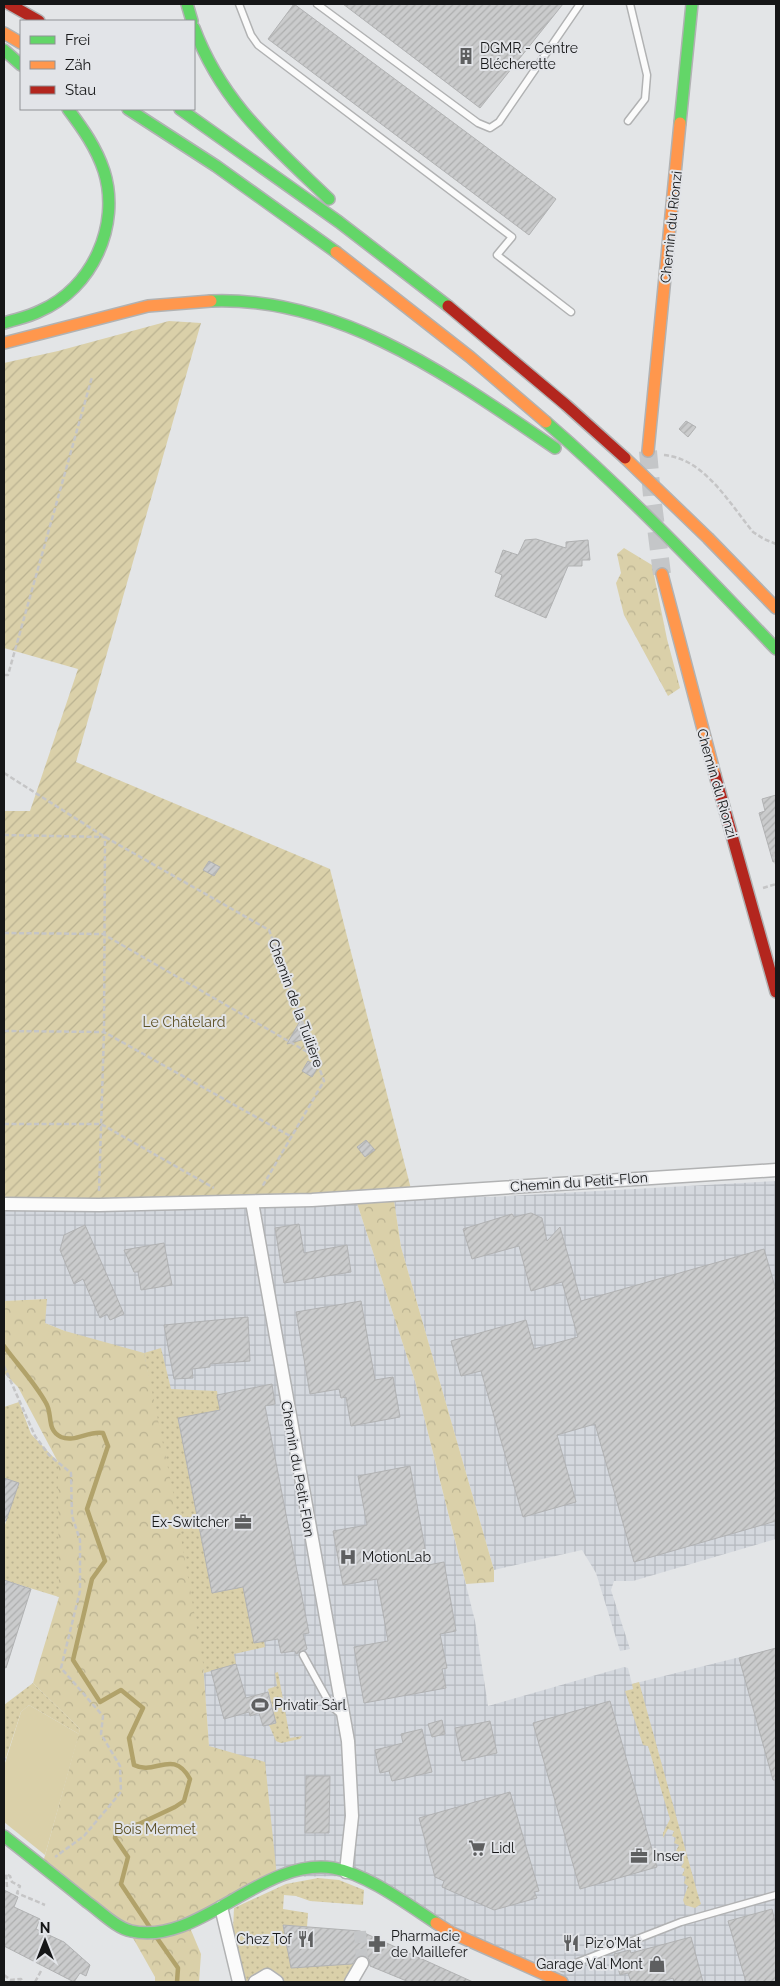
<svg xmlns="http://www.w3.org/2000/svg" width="780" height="1986" font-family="Raleway,sans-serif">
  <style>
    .industrial { fill: url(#industrial-grid) }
    .grass { fill: url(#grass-dots) }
    .forest { fill: url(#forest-crowns) }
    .garden { fill: url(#garden-furrows) }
    .pitch { fill: #dad0a9 }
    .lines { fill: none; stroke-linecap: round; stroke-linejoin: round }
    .stream { stroke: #b1a26a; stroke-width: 4.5 }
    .building { fill: url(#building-hatch); stroke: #b1b2b3 }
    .street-tunnel { stroke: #c4c6c8; stroke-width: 12; stroke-dasharray: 12 6; stroke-linecap: butt }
    .secondary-tunnel { stroke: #c4c6c8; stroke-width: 18; stroke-dasharray: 18 9; stroke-linecap: butt }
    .lane-casing { stroke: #b1b2b3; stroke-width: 9 }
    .street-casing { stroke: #b1b2b3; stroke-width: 15 }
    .fast-casing { stroke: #b1b2b3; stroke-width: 14 }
    .slow-casing { stroke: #b1b2b3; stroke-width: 14 }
    .jam-casing { stroke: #b1b2b3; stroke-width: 14 }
    .path { stroke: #c5c5c6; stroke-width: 2.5; stroke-dasharray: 5 2.5; stroke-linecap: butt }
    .lane { stroke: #fbfbfb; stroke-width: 6 }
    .street { stroke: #fbfbfb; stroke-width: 12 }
    .fast { stroke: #63d668; stroke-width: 11 }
    .slow { stroke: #ff974d; stroke-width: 11 }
    .jam { stroke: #b3261e; stroke-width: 11 }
    .labels { text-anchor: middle; stroke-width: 4; stroke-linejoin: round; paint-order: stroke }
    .poi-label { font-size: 14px; fill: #161718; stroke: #e2e4e8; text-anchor: start }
    .street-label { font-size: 14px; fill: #161718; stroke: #e2e4e8 }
    .park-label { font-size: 14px; fill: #5d5125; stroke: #e2e4e8 }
  </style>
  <defs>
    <pattern id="industrial-grid" width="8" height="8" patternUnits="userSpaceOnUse" patternTransform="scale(1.25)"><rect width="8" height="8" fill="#d4d8de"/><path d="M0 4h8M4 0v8" fill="none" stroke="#b5b9be"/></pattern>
    <pattern id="grass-dots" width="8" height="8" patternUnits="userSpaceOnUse" patternTransform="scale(1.25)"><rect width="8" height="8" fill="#dad0a9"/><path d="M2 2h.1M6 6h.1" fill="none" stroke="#bab291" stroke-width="1.8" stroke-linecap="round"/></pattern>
    <pattern id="forest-crowns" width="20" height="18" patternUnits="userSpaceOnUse" patternTransform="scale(1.25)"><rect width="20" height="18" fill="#dad0a9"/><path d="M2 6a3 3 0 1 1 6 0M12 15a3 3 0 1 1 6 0" fill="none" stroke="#bab291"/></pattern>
    <pattern id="garden-furrows" width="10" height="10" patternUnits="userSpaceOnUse" patternTransform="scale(1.25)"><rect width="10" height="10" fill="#dad0a9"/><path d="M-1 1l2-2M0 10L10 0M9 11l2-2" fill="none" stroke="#bab291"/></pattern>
    <pattern id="building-hatch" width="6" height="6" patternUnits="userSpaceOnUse" patternTransform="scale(1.25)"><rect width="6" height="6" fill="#cacbcc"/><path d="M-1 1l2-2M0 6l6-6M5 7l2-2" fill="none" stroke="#adaeae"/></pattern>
  </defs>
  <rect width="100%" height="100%" fill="#e3e5e7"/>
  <!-- industrial -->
  <g class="industrial">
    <polygon points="776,1181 776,1539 633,1581 614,1581 611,1590 630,1649 620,1651 596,1573 582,1550 494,1570 401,1247 393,1194 490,1197"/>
    <polygon points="355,1197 415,1381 475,1621 488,1706 624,1667 628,1668 632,1684 776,1648 776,1982 562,1982 358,1876 277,1877 209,1746 203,1663 65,1331 45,1323 46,1299 4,1301 4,1204"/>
  </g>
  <!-- grass -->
  <g class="grass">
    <polygon points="161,1348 171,1389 217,1391 220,1410 178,1419 212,1593 243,1587 254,1643 264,1641 265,1647 234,1654 236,1664 204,1673 144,1353"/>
    <polygon points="19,1402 31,1434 59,1463 59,1597 4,1580 4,1528 18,1483 4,1478 4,1407"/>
    <polygon points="278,1672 290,1738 302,1736 300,1739 281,1743 276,1741 269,1725 276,1723 268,1689 277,1686 275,1673"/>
    <polygon points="639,1682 698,1895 701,1904 695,1908 685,1905 683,1900 688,1886 684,1883 686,1877 682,1875 685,1869 681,1867 684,1862 679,1859 681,1853 676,1851 679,1845 674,1843 676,1838 672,1836 674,1831 668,1829 663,1838 663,1833 670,1819 648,1746 643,1745 625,1691 633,1689 632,1684"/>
    <polygon points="33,1683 80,1729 79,1734 29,1705 21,1712 6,1758 4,1757 4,1705"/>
    <polygon points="318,1878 339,1880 364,1890 363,1905 310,1901 296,1896 284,1895 283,1909 308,1913 307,1927 283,1925 291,1967 356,1963 347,1982 286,1982 271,1972 249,1982 244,1982 233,1930 234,1908 286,1884"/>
  </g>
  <!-- forest -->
  <g class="forest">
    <polygon points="624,548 652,565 667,639 680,688 668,696 624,615 616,583 621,573 617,554"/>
    <polygon points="393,1194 401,1247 494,1570 494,1582 466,1584 415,1381 355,1197"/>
    <polygon points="47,1299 45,1323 65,1331 144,1353 173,1492 203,1663 209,1746 265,1762 277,1877 188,1923 201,1954 199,1982 155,1982 155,1977 129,1931 42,1866 80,1729 33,1683 59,1597 58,1462 18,1387 4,1373 4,1301"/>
  </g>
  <!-- garden -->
  <polygon class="garden" points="169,321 201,323 76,762 330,869 412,1193 4,1204 4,811 30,811 78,669 4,648 4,363 58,351"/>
  <!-- pitch -->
  <polygon class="pitch" points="29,1705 79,1734 45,1855 4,1822 4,1766 21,1712"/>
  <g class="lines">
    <!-- stream -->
    <g class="stream">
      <path d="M4,1346C17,1364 35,1383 46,1403C53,1414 46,1430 61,1437C75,1443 89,1430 103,1433L108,1446L87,1509L105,1561L92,1579L73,1660L100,1702L121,1690L143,1708L129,1738L134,1765C155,1776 173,1748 190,1779L184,1801L175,1807L139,1824L116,1829L115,1838L128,1857L121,1884L151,1929"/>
      <polyline points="157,1938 178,1968 177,1982"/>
    </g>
  </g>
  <!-- building -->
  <g class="building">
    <polygon points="294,4 556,199 529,235 268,39"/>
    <polygon points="343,4 563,4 480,108"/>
    <polygon points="686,421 696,427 688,437 679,429"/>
    <polygon points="536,539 566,548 566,542 588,540 590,560 582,560 582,566 568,566 546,618 495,596 502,575 495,572 503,550 518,555 525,540"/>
    <polygon points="776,795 776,861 773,862 759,813 765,811 762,799"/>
    <polygon points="209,861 220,867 214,876 203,870"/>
    <polygon points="301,1019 307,1035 305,1039 287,1044"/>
    <polygon points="308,1061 318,1067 312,1077 302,1071"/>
    <polygon points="366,1140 375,1150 365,1157 357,1147"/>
    <polygon points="531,1213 542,1218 547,1241 560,1227 581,1301 764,1249 776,1290 776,1521 634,1562 595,1424 557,1435 576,1502 523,1517 481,1371 461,1376 451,1341 526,1320 534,1349 578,1337 562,1282 531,1291 519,1246 472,1259 463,1229 512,1214 514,1217"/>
    <polygon points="299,1224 304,1253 347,1245 351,1272 284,1283 275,1228"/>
    <polygon points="85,1225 124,1314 110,1320 107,1314 100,1318 83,1279 74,1284 60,1250 64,1235"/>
    <polygon points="164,1243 172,1285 141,1290 138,1272 134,1272 124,1250"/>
    <polygon points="361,1301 375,1380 393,1377 400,1417 351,1426 346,1397 341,1398 339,1389 310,1394 296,1312"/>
    <polygon points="248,1317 250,1361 210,1364 210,1367 192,1369 193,1378 174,1379 164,1325"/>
    <polygon points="272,1384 275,1404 265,1406 309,1633 303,1634 307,1649 296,1654 295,1651 281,1653 278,1639 254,1643 243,1587 212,1593 178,1418 220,1410 217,1395"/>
    <polygon points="410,1466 428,1565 444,1562 456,1631 440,1634 447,1668 442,1669 446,1688 364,1703 354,1647 388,1641 377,1579 343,1585 333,1531 367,1525 358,1476"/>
    <polygon points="4,1478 19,1483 6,1521 4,1521"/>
    <polygon points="4,1580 31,1589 6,1668 4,1667"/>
    <polygon points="776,1648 776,1780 773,1780 739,1658"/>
    <polygon points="236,1664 246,1698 268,1692 276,1723 263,1726 259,1713 250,1716 249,1712 224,1719 211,1671"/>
    <polygon points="610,1701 657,1867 580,1889 533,1723"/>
    <polygon points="442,1720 445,1734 432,1737 428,1724"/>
    <polygon points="490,1721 497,1753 462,1761 455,1728"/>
    <polygon points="422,1729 432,1772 392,1781 389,1771 380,1773 375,1750 403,1743 401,1734"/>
    <polygon points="306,1776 330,1776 329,1833 305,1833"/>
    <polygon points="510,1792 539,1891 534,1892 537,1898 494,1910 442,1887 444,1881 435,1877 419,1818"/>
    <polygon points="4,1890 18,1897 14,1907 40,1919 36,1929 64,1942 90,1965 86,1976 80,1973 74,1982 4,1946"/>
    <polygon points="772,1909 776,1926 776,1982 746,1982 728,1921"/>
    <polygon points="283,1925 360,1931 473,1982 409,1982 370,1966 369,1959 362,1955 358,1956 352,1964 291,1968"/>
    <polygon points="691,1937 703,1982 674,1982 673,1978 659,1982 631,1982 628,1973 620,1975 614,1954 630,1950 631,1953"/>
  </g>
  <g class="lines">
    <!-- street-tunnel -->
    <polyline class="street-tunnel" points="360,1931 362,1963"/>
    <!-- secondary-tunnel -->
    <polyline class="secondary-tunnel" points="648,451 652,496 662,574"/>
    <!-- lane casing -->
    <g class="lane-casing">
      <g id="lane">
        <polyline points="239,4 251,35 258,45 512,237 497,255 571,312"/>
        <polyline points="317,4 478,123 490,128 499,122 580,4"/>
        <polyline points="628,121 645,99 647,75 630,4"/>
        <polyline points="303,1655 331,1706 342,1715"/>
        <polyline points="563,1968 681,1922 776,1895"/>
      </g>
    </g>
    <!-- street casing -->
    <g class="street-casing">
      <g id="street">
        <polyline points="252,1202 348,1741 352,1816 346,1872"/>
        <polyline points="4,1204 99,1205 312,1200 776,1170"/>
        <polyline points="221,1907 239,1982"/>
        <polyline points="255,1982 267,1975 277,1982"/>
        <polyline points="351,1982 362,1963"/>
      </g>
    </g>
    <!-- fast casing -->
    <g class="fast-casing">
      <g id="fast">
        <polyline points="187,4 192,21"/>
        <path d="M194,28C222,103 273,145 329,199"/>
        <polyline points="4,50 21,65"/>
        <polyline points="128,109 216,166 336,252"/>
        <polyline points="180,109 339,222 448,306"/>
        <polyline points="680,123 692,4"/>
        <path d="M211,301C341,296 453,379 555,448"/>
        <path d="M4,323C16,319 29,317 40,311C92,289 121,225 104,171C96,147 83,129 68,109"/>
        <path d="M546,422C628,493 702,571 776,649"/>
        <path d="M4,1836C32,1858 60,1880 87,1902C100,1911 116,1928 131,1931C198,1947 262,1857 333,1868C367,1874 407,1904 436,1923"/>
      </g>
    </g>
    <!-- slow casing -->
    <g class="slow-casing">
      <g id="slow">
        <polyline points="4,33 21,43"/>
        <polyline points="336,252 470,357 546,422"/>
        <polyline points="4,343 148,306 211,301"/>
        <polyline points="648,451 680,123"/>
        <polyline points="625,458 708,538 776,608"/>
        <polyline points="662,574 715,775"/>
        <polyline points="436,1923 452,1933 562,1982"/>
      </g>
    </g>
    <!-- jam casing -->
    <g class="jam-casing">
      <g id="jam">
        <polyline points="9,4 39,21"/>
        <polyline points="448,306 566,405 625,458"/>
        <polyline points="715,775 776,992"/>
      </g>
    </g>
    <!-- path -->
    <g class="path">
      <path d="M664,455C705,459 729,503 753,532L764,539L776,544"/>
      <polyline points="4,675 8,675 92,377"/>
      <polyline points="4,773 105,837 269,930 324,1081 262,1187"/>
      <polyline points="4,835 105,837 104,1032 99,1191"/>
      <polyline points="773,852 776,864"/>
      <polyline points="763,888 776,884"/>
      <polyline points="4,933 103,934 316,1057"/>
      <polyline points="4,1031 104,1032 290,1136"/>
      <polyline points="4,1124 101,1124 214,1188"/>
      <polyline points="4,1366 35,1436 49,1455 71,1473 72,1516 80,1540 80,1591 61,1668 103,1716 101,1734 120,1766 121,1792 84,1836 55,1857"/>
      <polyline points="4,1759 6,1759"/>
      <polyline points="7,1887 6,1874 10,1876 12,1882 20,1886 17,1893 45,1905"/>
      <polyline points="436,1949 439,1942"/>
      <polyline points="4,1975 11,1980 21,1979 23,1982"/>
      <polyline points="35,1982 41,1971"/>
    </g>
    <!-- lane -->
    <use href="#lane" class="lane"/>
    <!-- street -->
    <use href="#street" class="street"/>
    <!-- fast -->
    <use href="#fast" class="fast"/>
    <!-- slow -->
    <use href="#slow" class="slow"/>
    <!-- jam -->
    <use href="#jam" class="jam"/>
  </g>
  <!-- icons -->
  <defs>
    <g id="building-bare" transform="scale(1.35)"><path d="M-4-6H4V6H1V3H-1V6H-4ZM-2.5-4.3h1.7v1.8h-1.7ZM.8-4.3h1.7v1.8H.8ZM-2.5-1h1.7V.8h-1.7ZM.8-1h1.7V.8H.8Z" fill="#5e5f60" stroke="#e2e4e8" stroke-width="2.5" paint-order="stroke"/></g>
    <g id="office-bare" transform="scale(1.35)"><path d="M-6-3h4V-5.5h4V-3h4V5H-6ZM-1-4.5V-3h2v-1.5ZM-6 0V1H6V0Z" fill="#5e5f60" stroke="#e2e4e8" stroke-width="2.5" paint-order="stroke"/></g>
    <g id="hospital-bare" transform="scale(1.35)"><path d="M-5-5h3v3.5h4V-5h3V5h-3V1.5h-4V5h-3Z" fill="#5e5f60" stroke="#e2e4e8" stroke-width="2.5" paint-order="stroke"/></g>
    <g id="stadium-bare" transform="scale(1.35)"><path d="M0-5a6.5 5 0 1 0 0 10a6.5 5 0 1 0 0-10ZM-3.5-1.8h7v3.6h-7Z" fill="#5e5f60" stroke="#e2e4e8" stroke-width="2.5" paint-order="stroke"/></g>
    <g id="supermarket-bare" transform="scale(1.35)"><path d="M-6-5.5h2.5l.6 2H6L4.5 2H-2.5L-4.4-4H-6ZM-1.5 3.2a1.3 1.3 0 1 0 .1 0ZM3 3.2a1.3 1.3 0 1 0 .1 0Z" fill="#5e5f60" stroke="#e2e4e8" stroke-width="2.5" paint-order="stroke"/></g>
    <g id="restaurant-bare" transform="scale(1.35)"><path d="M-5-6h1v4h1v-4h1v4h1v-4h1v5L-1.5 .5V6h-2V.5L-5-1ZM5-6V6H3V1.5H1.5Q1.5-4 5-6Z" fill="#5e5f60" stroke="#e2e4e8" stroke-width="2.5" paint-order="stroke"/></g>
    <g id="pharmacy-bare" transform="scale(1.35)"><path d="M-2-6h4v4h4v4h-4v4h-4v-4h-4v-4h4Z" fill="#5e5f60" stroke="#e2e4e8" stroke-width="2.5" paint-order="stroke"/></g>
    <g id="shop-bare" transform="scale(1.35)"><path d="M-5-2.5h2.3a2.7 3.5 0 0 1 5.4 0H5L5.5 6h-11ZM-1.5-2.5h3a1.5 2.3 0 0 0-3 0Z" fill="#5e5f60" stroke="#e2e4e8" stroke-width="2.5" paint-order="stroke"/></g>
  </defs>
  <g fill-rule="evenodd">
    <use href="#building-bare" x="466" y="56"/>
    <use href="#office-bare" x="243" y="1522"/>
    <use href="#hospital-bare" x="348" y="1557"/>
    <use href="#stadium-bare" x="260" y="1705"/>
    <use href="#supermarket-bare" x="477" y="1848"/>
    <use href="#office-bare" x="639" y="1856"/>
    <use href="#restaurant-bare" x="306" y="1939"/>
    <use href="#restaurant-bare" x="571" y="1943"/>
    <use href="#pharmacy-bare" x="377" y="1944"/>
    <use href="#shop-bare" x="657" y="1964"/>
  </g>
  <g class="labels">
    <!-- poi labels -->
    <g class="poi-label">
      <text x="480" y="53">DGMR - Centre<tspan x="480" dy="16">Blécherette</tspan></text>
      <text x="229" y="1527" text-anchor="end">Ex-Switcher</text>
      <text x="362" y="1562">MotionLab</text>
      <text x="274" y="1710">Privatir Sàrl</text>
      <text x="491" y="1853">Lidl</text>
      <text x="653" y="1861">Inser</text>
      <text x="391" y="1941">Pharmacie<tspan x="391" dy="16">de Maillefer</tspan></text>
      <text x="292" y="1944" text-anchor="end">Chez Tof</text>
      <text x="585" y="1948">Piz'o'Mat</text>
      <text x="643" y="1969" text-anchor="end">Garage Val Mont</text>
    </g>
    <!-- street labels -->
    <g class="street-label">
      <text transform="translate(671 227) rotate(-84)" y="5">Chemin du Rionzi</text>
      <text transform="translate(717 783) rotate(74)" y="5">Chemin du Rionzi</text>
      <text transform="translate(296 1003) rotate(70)" y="5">Chemin de la Tuilière</text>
      <text transform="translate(579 1182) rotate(-4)" y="5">Chemin du Petit-Flon</text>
      <text transform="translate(298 1469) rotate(80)" y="5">Chemin du Petit-Flon</text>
    </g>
    <!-- park labels -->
    <g class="park-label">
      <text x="184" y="1027">Le Châtelard</text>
      <text x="155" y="1834">Bois Mermet</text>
    </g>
  </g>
  <!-- border -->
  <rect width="780" height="1986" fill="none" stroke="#161718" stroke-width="10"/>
  <!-- legend -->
  <rect x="20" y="20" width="175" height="90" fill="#e2e4e8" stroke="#909295"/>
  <rect x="30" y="36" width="25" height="8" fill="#63d668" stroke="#909295"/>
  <text x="65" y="45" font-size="15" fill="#161718">Frei</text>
  <rect x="30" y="61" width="25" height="8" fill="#ff974d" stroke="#909295"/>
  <text x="65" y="70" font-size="15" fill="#161718">Zäh</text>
  <rect x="30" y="86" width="25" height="8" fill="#b3261e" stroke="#909295"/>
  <text x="65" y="95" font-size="15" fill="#161718">Stau</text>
  <!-- north arrow -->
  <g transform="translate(45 1941)" stroke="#e2e4e8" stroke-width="4" paint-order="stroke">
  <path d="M0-4L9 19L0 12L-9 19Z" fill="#161718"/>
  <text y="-8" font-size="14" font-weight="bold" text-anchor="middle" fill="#161718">N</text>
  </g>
</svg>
